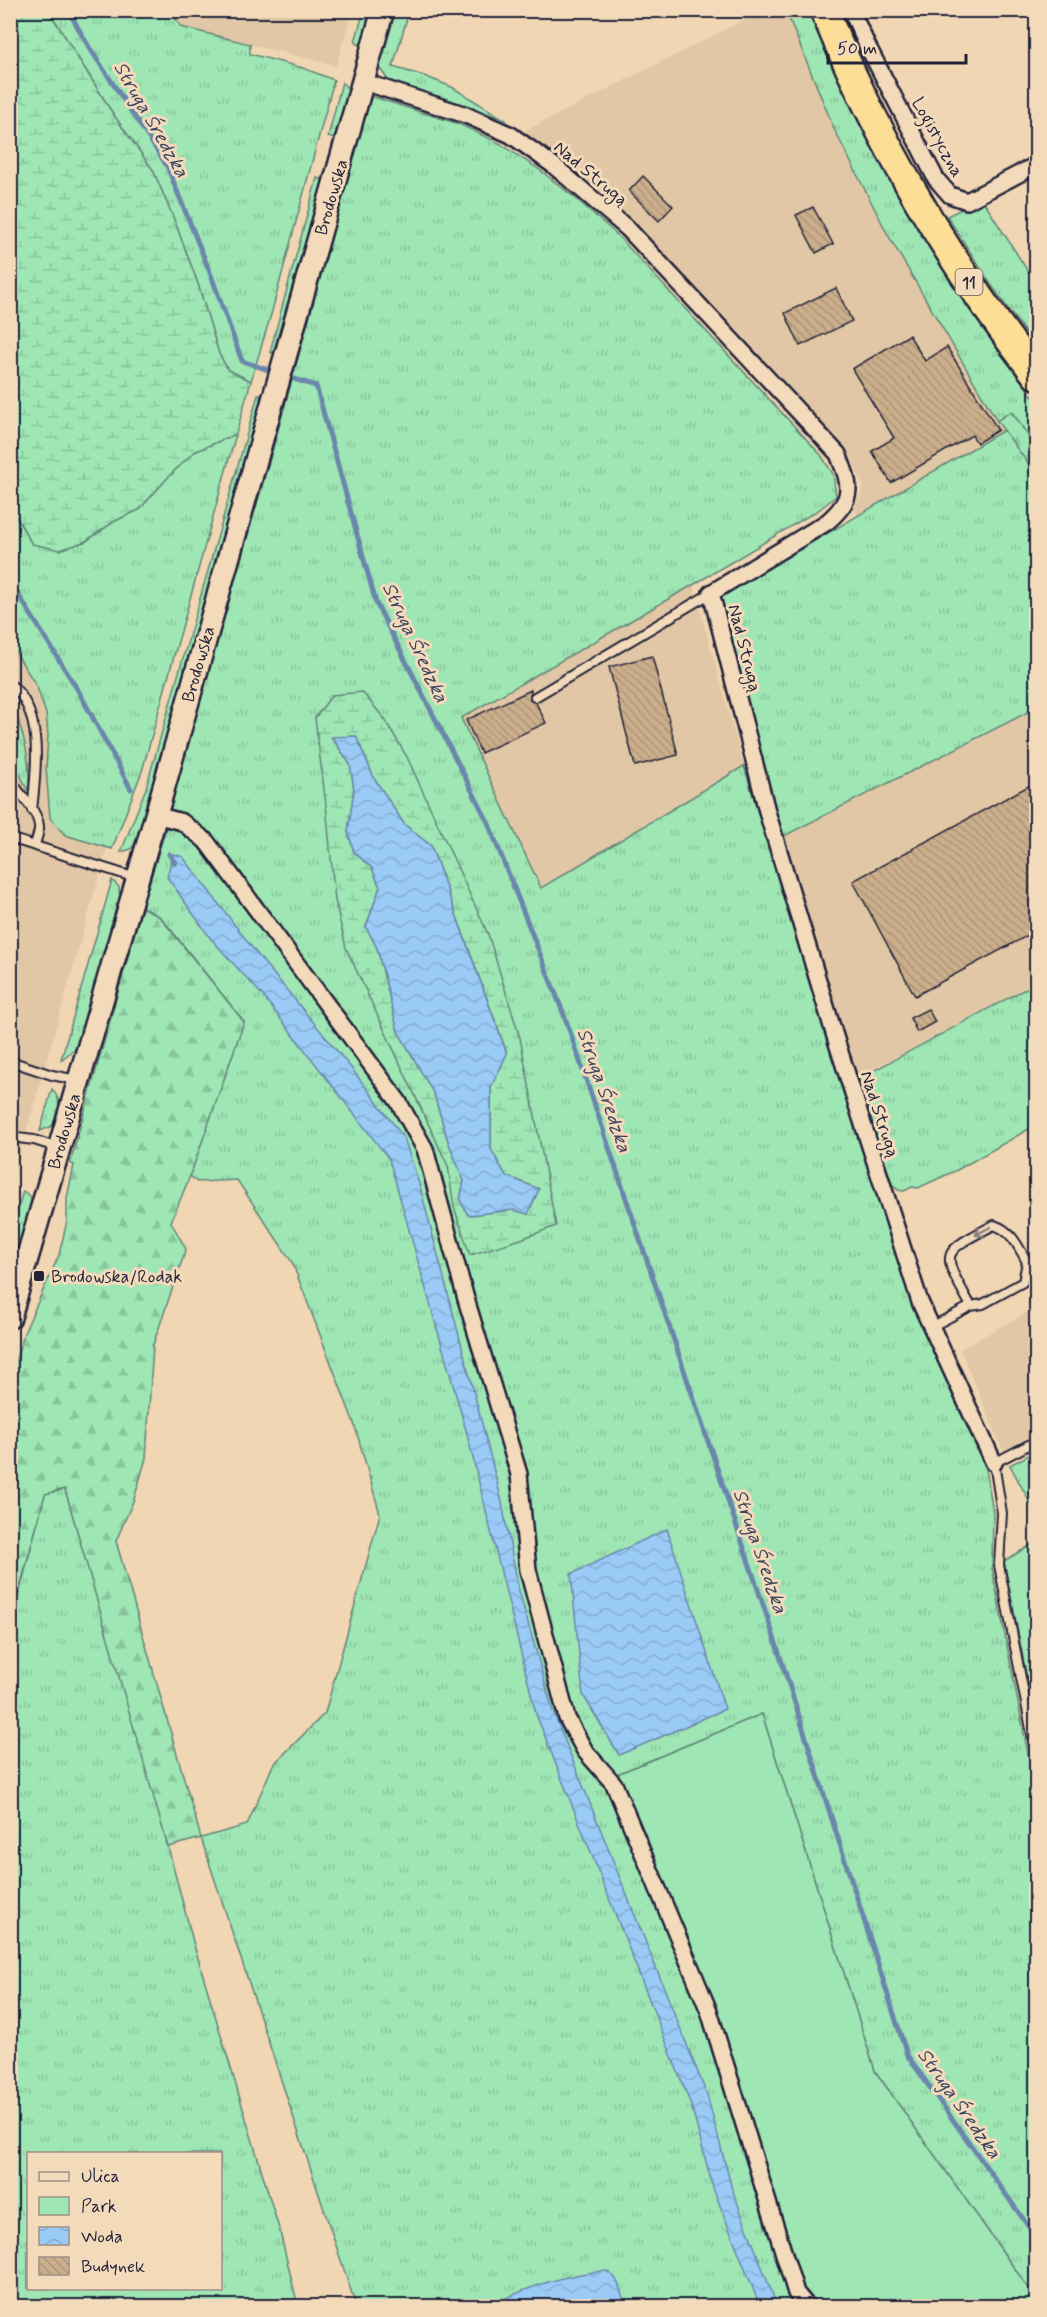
<svg xmlns="http://www.w3.org/2000/svg" width="1047" height="2317" font-family="Mynerve,sans-serif">
  <style>
    .built { fill: #e1c7a5 }
    .grass { fill: url(#grass-tufts); stroke: #608478; stroke-width: 1.5; fill-rule: evenodd }
    .forest { fill: url(#forest-firs); stroke: #608478; stroke-width: 1.5 }
    .wetland { fill: url(#wetland-marsh); stroke: #608478; stroke-width: 1.5; fill-rule: evenodd }
    .green { fill: #9ee6b4; stroke: #608478; stroke-width: 1.5 }
    .water { fill: url(#water-waves); stroke: #6a87ab; stroke-width: 1.5 }
    .lines { fill: none; stroke-linecap: round; stroke-linejoin: round }
    .stream { stroke: #6a87ab; stroke-width: 5 }
    .building { fill: url(#building-back-hatch); stroke: #22223b; stroke-width: 1.5 }
    .lane-casing { stroke: #22223b; stroke-width: 12 }
    .street-casing { stroke: #22223b; stroke-width: 20 }
    .secondary-casing { stroke: #22223b; stroke-width: 26 }
    .highway-casing { stroke: #22223b; stroke-width: 32 }
    .lane { stroke: #f2daba; stroke-width: 8 }
    .street { stroke: #f2daba; stroke-width: 15 }
    .secondary { stroke: #f2daba; stroke-width: 21 }
    .highway { stroke: #fcde96; stroke-width: 27 }
    .oneway { stroke: #8a7e7a }
    .poi-dot { fill: #22223b; stroke: #f2daba; stroke-width: 2 }
    .labels { text-anchor: middle; stroke-width: 6; stroke-linejoin: round; paint-order: stroke }
    .shield { fill: #f2daba; stroke: #605961; stroke-width: 1.5 }
    .shield-label { font-size: 16px; font-weight: bold; fill: #22223b }
    .street-label { font-size: 18px; fill: #22223b; stroke: #f2daba }
    .poi-label { font-size: 18px; fill: #22223b; stroke: #f2daba; text-anchor: start }
    .water-label { font-size: 20px; font-style: italic; fill: #3a4460; stroke: #f2daba }
  </style>
  <defs>
    <pattern id="grass-tufts" width="24" height="20" patternUnits="userSpaceOnUse" patternTransform="scale(1.5)"><rect width="24" height="20" fill="#9ee6b4"/><path d="M3 7l-1-3M5 7V3M7 7l1-3M15 17l-1-3M17 17v-4M19 17l1-3" fill="none" stroke="#88c59c"/></pattern>
    <pattern id="forest-firs" width="22" height="20" patternUnits="userSpaceOnUse" patternTransform="scale(1.5)"><rect width="22" height="20" fill="#9ee6b4"/><path d="M5 1l3.5 6h-7zM16 11l3.5 6h-7z" fill="#88c59c"/></pattern>
    <pattern id="wetland-marsh" width="20" height="14" patternUnits="userSpaceOnUse" patternTransform="scale(1.5)"><rect width="20" height="14" fill="#9ee6b4"/><path d="M1 5h8M5 5V1M11 12h8M15 12V8" fill="none" stroke="#88c59c"/></pattern>
    <pattern id="water-waves" width="16" height="10" patternUnits="userSpaceOnUse" patternTransform="scale(1.5)"><rect width="16" height="10" fill="#9acaf6"/><path d="M0 5q4-4 8 0t8 0" fill="none" stroke="#84add4"/></pattern>
    <pattern id="building-back-hatch" width="6" height="6" patternUnits="userSpaceOnUse" patternTransform="scale(1.5)"><rect width="6" height="6" fill="#cbae8b"/><path d="M-1 5l2 2M0 0l6 6M5-1l2 2" fill="none" stroke="#ae9579"/></pattern>
  </defs>
  <rect width="100%" height="100%" fill="#f0d6b3"/>
  <filter id="ink" filterUnits="userSpaceOnUse"><feTurbulence type="fractalNoise" baseFrequency=".0167" numOctaves="2"/><feDisplacementMap in="SourceGraphic" scale="12" xChannelSelector="R" yChannelSelector="G"/><feConvolveMatrix kernelMatrix="1 2 1 2 8 2 1 2 1" color-interpolation-filters="sRGB"/></filter>
  <g filter="url(#ink)">
    <!-- built -->
    <g class="built">
      <polygon points="171,11 352,11 336,66 181,27"/>
      <polygon points="762,11 786,11 835,131 888,235 1004,430 859,517 853,508 864,487 851,458 745,338 611,199 523,132"/>
      <polygon points="693,585 744,766 541,888 461,718"/>
      <polygon points="11,645 117,814 11,1185"/>
      <polygon points="1036,708 1036,982 856,1078 782,837"/>
      <polygon points="1036,1308 1036,1433 1003,1451 960,1349"/>
    </g>
    <!-- grass -->
    <g class="grass">
      <polygon points="49,11 171,11 181,27 250,44 250,54 303,68 334,80 272,311 251,381 228,370 219,354 198,284 175,222 153,170 115,117"/>
      <polygon points="364,11 372,11 362,46 355,42"/>
      <polygon points="395,11 409,11 393,67 424,76 452,87 507,121 466,105 390,83 379,67"/>
      <polygon points="786,11 809,11 859,121 901,197 974,314 1036,401 1036,447 1011,411 997,421 888,235 835,131"/>
      <polygon points="342,82 347,88 348,95 335,139 328,137"/>
      <polygon points="370,96 459,124 499,143 540,170 580,202 616,234 821,455 833,474 836,496 820,509 693,585 461,718 541,888 744,766 834,1060 912,1305 986,1469 993,1513 992,1568 1029,1759 1036,1812 1036,2299 875,2071 762,1714 615,1775 591,1748 574,1716 533,1568 525,1471 429,1147 188,818 168,810 274,445"/>
      <polygon points="317,178 324,180 273,353 270,352"/>
      <polygon points="982,199 1036,284 1036,348 990,283 947,216"/>
      <polygon points="258,395 261,395 258,412 136,842 131,849 121,852 146,788"/>
      <polygon points="1004,430 1036,474 1036,708 782,837 719,597"/>
      <polygon points="236,434 142,771 112,849 65,835 50,818 46,768 48,735 46,714 37,687 11,645 10,507 32,544 85,542 115,521 139,510 170,475 194,452"/>
      <path d="M11,702C23,730 32,760 28,791L11,756Z"/>
      <polygon points="166,828 175,828 189,836 233,888 394,1103 419,1148 497,1414 551,1680 609,1786 710,2035 798,2306 356,2306 201,1838 247,1825 273,1765 325,1713 380,1514 354,1423 292,1262 237,1180 197,1182 190,1176 244,1022 161,917 142,907"/>
      <polygon points="112,880 119,887 120,900 83,1031 78,1046 61,1060"/>
      <polygon points="1036,983 1036,1125 957,1170 918,1188 912,1187 904,1191 898,1190 892,1184 858,1079"/>
      <path d="M52,1089C62,1101 61,1111 55,1125L40,1131Z"/>
      <polygon points="23,1191 30,1196 33,1204 11,1278 11,1235"/>
      <polygon points="1036,1451 1036,1514 1010,1465"/>
      <path d="M65,1489L149,1776L194,1945L280,2232L298,2306H11V1625L45,1494ZM28,2154H220V2288H28Z"/>
    </g>
    <!-- forest -->
    <g class="forest">
      <polygon points="1011,411 1036,447 1036,474 997,421"/>
      <polygon points="142,907 160,917 244,1022 190,1176 171,1222 186,1249 153,1345 146,1458 134,1499 116,1541 201,1838 168,1847 65,1489 45,1494 10,1625 11,1375 24,1333 59,1255 67,1221 67,1198 74,1165 70,1163"/>
    </g>
    <!-- wetland -->
    <g class="wetland">
      <polygon points="10,11 49,11 115,117 153,170 175,222 198,284 219,354 228,370 251,381 236,434 194,452 170,475 139,510 115,521 84,542 60,550 32,544 11,507"/>
      <path d="M362,692L384,718L407,757L488,934L520,1038L556,1226L521,1239L470,1255L454,1207L448,1166L346,948L335,900L326,805L315,718L332,695ZM356,736L374,778L404,824L431,846L507,1053L491,1087V1149L506,1176L539,1189L528,1213L513,1210L468,1215L460,1200L464,1181L448,1141L434,1094L398,1031L377,948L366,927L380,887L372,868L354,852L348,832L354,789L350,764L332,738Z"/>
    </g>
    <!-- green -->
    <g class="green">
      <polygon points="1036,1542 1036,1724 1004,1561"/>
      <polygon points="762,1714 875,2071 1036,2299 1036,2306 815,2306 802,2290 715,2002 615,1775"/>
    </g>
    <!-- water -->
    <g class="water">
      <polygon points="356,736 374,778 404,824 431,846 507,1054 491,1087 491,1149 506,1176 539,1189 528,1214 513,1210 468,1215 460,1200 464,1181 448,1141 434,1094 398,1031 377,948 366,927 380,887 372,868 354,852 348,832 354,789 350,764 332,737"/>
      <polygon points="173,854 183,857 257,954 352,1069 404,1138 420,1187 478,1408 501,1498 519,1591 553,1711 707,2095 732,2189 777,2306 760,2306 713,2188 691,2105 536,1714 467,1434 389,1159 263,996 211,939 167,877"/>
      <polygon points="667,1529 725,1709 619,1755 583,1695 571,1574"/>
      <path d="M606,2271C620,2277 621,2294 625,2306H490C524,2288 568,2273 606,2271Z"/>
    </g>
    <g class="lines">
      <!-- stream -->
      <g class="stream">
        <polyline points="68,10 89,47 167,166 211,275 242,361 277,373"/>
        <polyline points="285,376 316,386 376,603 488,822 566,1020 772,1631 907,2055 1036,2237"/>
        <polyline points="10,581 79,692 131,789"/>
        <polyline points="169,854 175,863"/>
      </g>
    </g>
    <!-- building -->
    <g class="building">
      <polygon points="643,176 673,206 659,221 629,191"/>
      <polygon points="813,207 833,244 816,253 796,215"/>
      <polygon points="836,288 852,321 800,346 785,313"/>
      <polygon points="909,335 925,361 947,347 998,430 977,443 972,435 891,483 872,451 894,438 852,369"/>
      <polygon points="652,656 678,755 635,766 609,667"/>
      <polygon points="531,690 530,700 536,703 546,723 481,753 466,720"/>
      <polygon points="1036,782 1036,931 915,996 853,881"/>
      <polygon points="928,1009 935,1022 917,1032 910,1018"/>
    </g>
    <g class="lines">
      <!-- lane casing -->
      <g class="lane-casing">
        <g id="lane">
          <path d="M10,684C45,711 36,773 32,810"/>
          <polyline points="535,697 711,593"/>
          <path d="M10,778C18,794 37,808 39,826C40,831 36,840 35,845"/>
          <polyline points="10,838 136,878"/>
          <polyline points="10,1061 52,1075 77,1080"/>
          <polyline points="10,1101 12,1106 10,1113"/>
          <polyline points="10,1137 34,1140 59,1148"/>
          <path d="M931,1327L971,1306L983,1304L1023,1282L1027,1262C1018,1246 1012,1231 994,1225C938,1254 941,1252 971,1306"/>
          <polyline points="1036,1441 994,1463 1002,1513 999,1565 1036,1755"/>
        </g>
      </g>
      <!-- street casing -->
      <g class="street-casing">
        <g id="street">
          <polyline points="851,10 867,45 936,179 950,195 967,201 1036,165"/>
          <path d="M364,82L466,115L511,135L553,165L628,229L838,454C851,486 855,498 827,522L711,593L768,815L837,1043L920,1302L994,1463"/>
          <polyline points="156,815 182,822 206,841 398,1101 425,1149 466,1299 519,1474 528,1570 567,1718 585,1751 614,1784 709,2011 796,2293 807,2306"/>
        </g>
      </g>
      <!-- secondary casing -->
      <g class="secondary-casing">
        <polyline id="secondary" points="10,1317 156,815 383,10"/>
      </g>
      <!-- highway casing -->
      <g class="highway-casing">
        <path id="highway" d="M824,10C878,141 950,264 1036,375"/>
      </g>
      <!-- lane -->
      <use href="#lane" class="lane"/>
      <!-- street -->
      <use href="#street" class="street"/>
      <!-- secondary -->
      <use href="#secondary" class="secondary"/>
      <!-- highway -->
      <use href="#highway" class="highway"/>
    </g>
    <!-- one-way arrows -->
    <defs><path id="oneway-shaft" d="M-6 0H5M1.5-3L5.5 0L1.5 3" fill="none" stroke-width="1.6" stroke-linecap="round" stroke-linejoin="round" transform="scale(1.5)"/></defs>
    <use class="oneway" href="#oneway-shaft" transform="translate(983 1231) rotate(152)"/>
  </g>
  <!-- markers -->
  <rect class="poi-dot" x="33" y="1270" width="12" height="12" rx="3"/>
  <g class="labels">
    <!-- shield labels -->
    <rect class="shield" x="955.5" y="269" width="27" height="26" rx="4.5"/>
    <g class="shield-label">
      <text x="969" y="288">11</text>
    </g>
    <!-- street labels -->
    <g class="street-label">
      <text transform="translate(938 137) rotate(61)" y="6">Logistyczna</text>
      <text transform="translate(591 173) rotate(40)" y="6">Nad Strugą</text>
      <text transform="translate(331 197) rotate(-74)" y="6">Brodowska</text>
      <text transform="translate(745 648) rotate(76)" y="6">Nad Strugą</text>
      <text transform="translate(198 664) rotate(-74)" y="6">Brodowska</text>
      <text transform="translate(880 1114) rotate(72)" y="6">Nad Strugą</text>
      <text transform="translate(64 1131) rotate(-74)" y="6">Brodowska</text>
    </g>
    <!-- poi labels -->
    <g class="poi-label">
      <text x="51" y="1282">Brodowska/Rodak</text>
    </g>
    <!-- water labels -->
    <g class="water-label">
      <text transform="translate(152 119) rotate(60)" y="7">Struga Średzka</text>
      <text transform="translate(416 642) rotate(65)" y="7">Struga Średzka</text>
      <text transform="translate(605 1090) rotate(71)" y="7">Struga Średzka</text>
      <text transform="translate(761 1551) rotate(71)" y="7">Struga Średzka</text>
      <text transform="translate(960 2103) rotate(55)" y="7">Struga Średzka</text>
    </g>
  </g>
  <!-- margin -->
  <rect width="1047" height="2317" fill="none" stroke="#f2daba" stroke-width="36"/>
  <rect x="18" y="18" width="1011" height="2281" fill="none" stroke="#22223b" stroke-width="2" filter="url(#ink)"/>
  <!-- legend -->
  <rect x="27" y="2152" width="195" height="138" fill="#f2daba" stroke="#9f9087" stroke-width="1.5"/>
  <rect x="39" y="2172" width="30" height="9" fill="#f2daba" stroke="#9f9087" stroke-width="1.5"/>
  <text x="81" y="2182" font-size="18" fill="#22223b">Ulica</text>
  <rect x="39" y="2197" width="30" height="18" fill="#9ee6b4" stroke="#9f9087" stroke-width="1.5"/>
  <text x="81" y="2212" font-size="18" fill="#22223b">Park</text>
  <rect x="39" y="2227" width="30" height="18" fill="url(#water-waves)" stroke="#9f9087" stroke-width="1.5"/>
  <text x="81" y="2242" font-size="18" fill="#22223b">Woda</text>
  <rect x="39" y="2257" width="30" height="18" fill="url(#building-back-hatch)" stroke="#9f9087" stroke-width="1.5"/>
  <text x="81" y="2272" font-size="18" fill="#22223b">Budynek</text>
  <!-- scale -->
  <path d="M828 54v9h138v-9" fill="none" stroke="#22223b" stroke-width="3"/>
  <text x="837" y="54" font-size="18" fill="#22223b" stroke="#f2daba" stroke-width="4.5" paint-order="stroke">50 m</text>
</svg>
